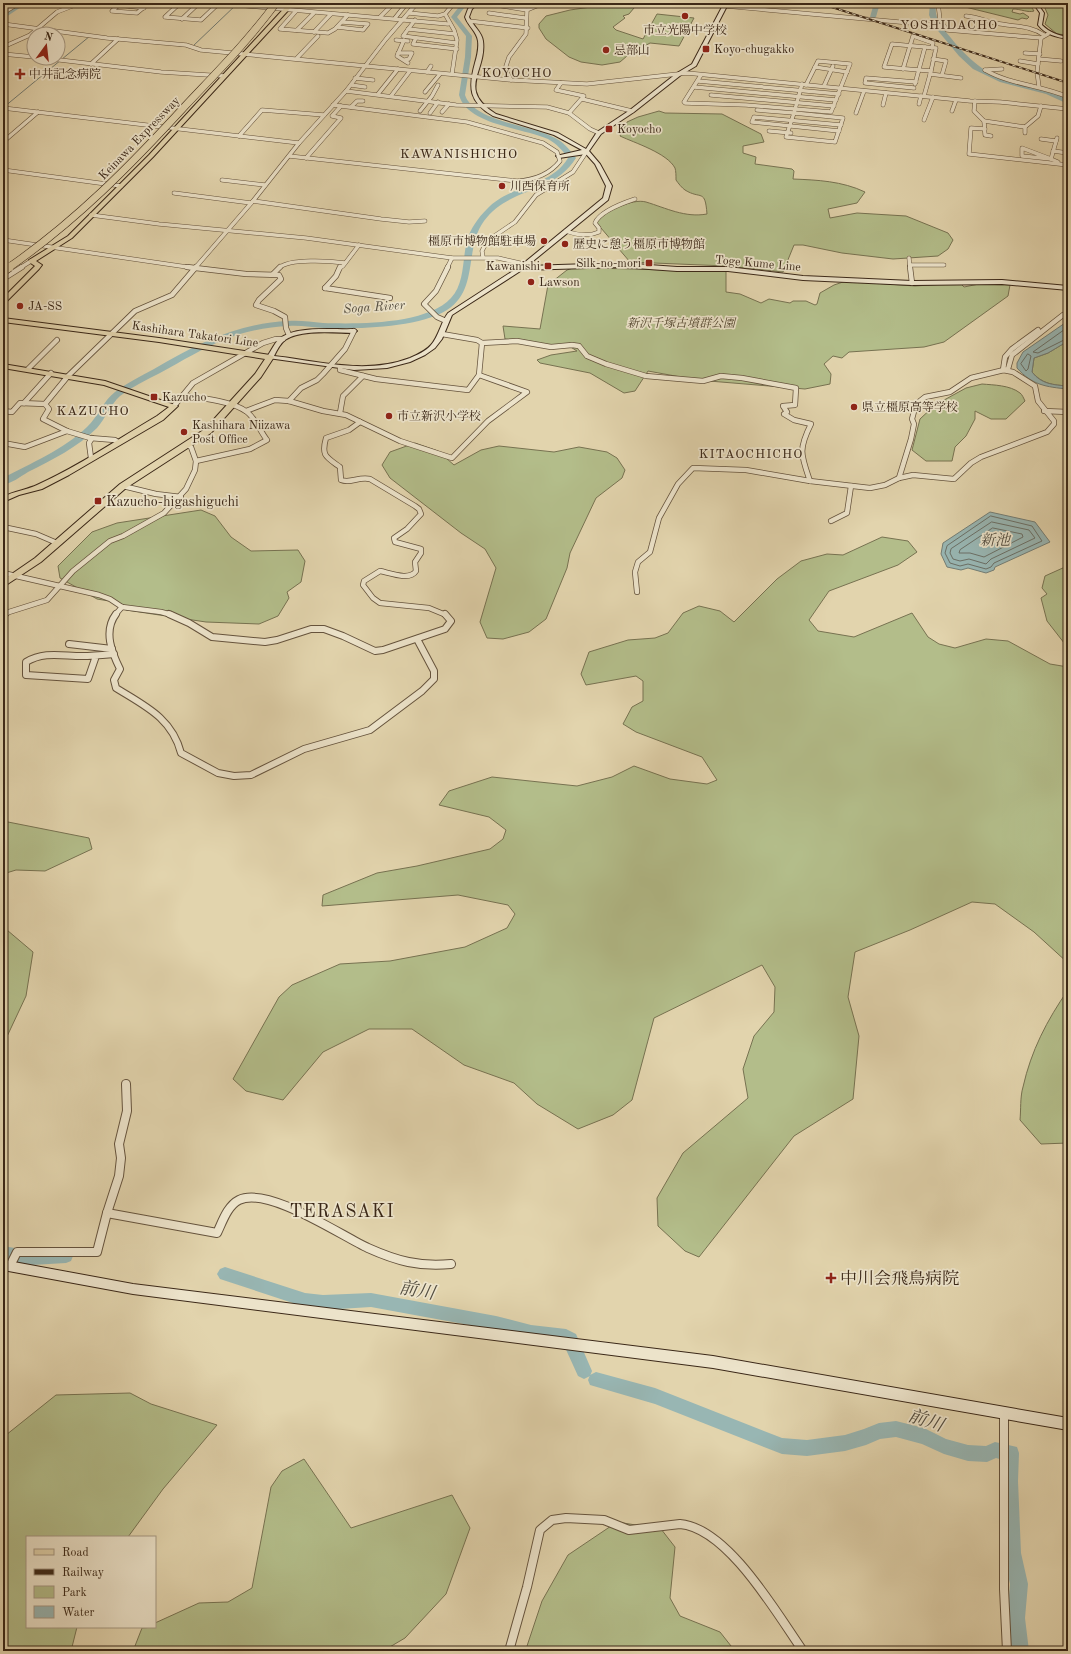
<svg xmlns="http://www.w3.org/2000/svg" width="1071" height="1654" font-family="'Old Standard TT','Noto Serif JP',serif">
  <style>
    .green { fill: #b3bd8a; stroke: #777251 }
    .water { fill: #98b6b3; stroke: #737d75 }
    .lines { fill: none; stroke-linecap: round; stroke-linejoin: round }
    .shore { stroke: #6a6f66; stroke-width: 1 }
    .stream { stroke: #737d75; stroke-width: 1 }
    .river { fill: #98b6b3; fill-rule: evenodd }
    .street-far3-casing { stroke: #65533d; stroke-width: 4.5 }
    .street-far2-casing { stroke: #65533d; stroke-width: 6 }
    .street-far1-casing { stroke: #65533d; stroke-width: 8 }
    .street-casing { stroke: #65533d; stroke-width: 10 }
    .secondary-casing { stroke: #3b2818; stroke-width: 2 }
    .primary-casing { stroke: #3b2818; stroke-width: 2 }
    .street-far3 { stroke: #ece3ca; stroke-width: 3.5 }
    .street-far2 { stroke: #ece3ca; stroke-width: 4.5 }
    .street-far1 { stroke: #ece3ca; stroke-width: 6 }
    .street { stroke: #ece3ca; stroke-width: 8 }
    .secondary { fill: #ece3ca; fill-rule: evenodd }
    .primary { fill: #e2d4ad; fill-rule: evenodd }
    .rail-casing { stroke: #3b2818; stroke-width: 2 }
    .rail { stroke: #ece3ca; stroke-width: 1; stroke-dasharray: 3.5; stroke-linecap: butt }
    .highway-bridge-far1-casing { stroke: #3b2818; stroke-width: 8; stroke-linecap: butt }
    .highway-bridge-casing { stroke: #3b2818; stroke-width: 10; stroke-linecap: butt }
    .highway-bridge-far1 { stroke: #e2d4ad; stroke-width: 7 }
    .highway-bridge { stroke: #e2d4ad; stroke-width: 9 }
    .poi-dot { fill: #8f2418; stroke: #ece3ca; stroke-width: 1.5 }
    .labels { text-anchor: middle; stroke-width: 3.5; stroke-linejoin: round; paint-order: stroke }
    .far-poi-label { font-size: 12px; fill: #3b2818; stroke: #ece3ca; text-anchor: start }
    .far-street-label { font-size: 12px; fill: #3b2818; stroke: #ece3ca }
    .far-park-label { font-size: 12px; font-style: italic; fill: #53462f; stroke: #ece3ca }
    .far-neighbourhood-label { font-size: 13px; letter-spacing: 1px; fill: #3b2818; stroke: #ece3ca }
    .far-water-label { font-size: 13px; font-style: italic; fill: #524c3f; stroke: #ece3ca }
    .poi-label { font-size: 14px; fill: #3b2818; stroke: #ece3ca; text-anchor: start }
    .water-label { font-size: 15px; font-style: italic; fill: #524c3f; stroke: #ece3ca }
    .near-poi-label { font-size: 17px; fill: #3b2818; stroke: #ece3ca; text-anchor: start }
    .near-neighbourhood-label { font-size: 18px; letter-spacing: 1px; fill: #3b2818; stroke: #ece3ca }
    .near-water-label { font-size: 18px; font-style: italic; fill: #524c3f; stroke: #ece3ca }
  </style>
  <rect width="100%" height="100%" fill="#e2d4ad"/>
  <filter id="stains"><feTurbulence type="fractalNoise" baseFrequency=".005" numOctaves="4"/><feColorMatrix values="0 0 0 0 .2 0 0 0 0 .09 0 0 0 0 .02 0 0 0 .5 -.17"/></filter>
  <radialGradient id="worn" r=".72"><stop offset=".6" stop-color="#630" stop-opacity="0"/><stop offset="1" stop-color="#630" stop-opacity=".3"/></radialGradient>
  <!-- green -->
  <g class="green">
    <polygon points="619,3 631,3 634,8 629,14 623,16 625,18 613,27 616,30 643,39 657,14 694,18 679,46 650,43 627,56 620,62 602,65 581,62 569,57 546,39 539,28 539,24 546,16 570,10"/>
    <path d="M949,3H1019C1026,7 1029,2 1034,11C1028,13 1021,9 1013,9L1012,12L1020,14L1023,13L1029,17L1027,19L1022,18L1018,20Z"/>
    <polygon points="1044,6 1068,6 1068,35 1057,34 1045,24 1048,15"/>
    <path d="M659,111L665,113L722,114L761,134L764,142L743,146V153L756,157L755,164L792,169L794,171L793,179C817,180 842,181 865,192L857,203L828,209L830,218L857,213L906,216L948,233L953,240L948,249L938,256L893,259L842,253L803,245H794L783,272L726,266L630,262L595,221C605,212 632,198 646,202C666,208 685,218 707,214C705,188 701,200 685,190C682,188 678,183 676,180C676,176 676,171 675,168C667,153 635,143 620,136L627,122L638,117Z"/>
    <path d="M573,268C624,268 675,271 726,271V292L740,294L761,303L769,299L790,303L793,301H806L815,305L817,304L820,293L834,285L846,281L915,286L960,283L964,287L979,284L1010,285L1008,296L944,342L924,347L849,352L842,358L833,356L824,364L831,374L830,384L805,389L697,380L648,371L635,391L624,393L590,373L540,363L537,360L551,355L577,351L569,346H555L505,339L503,326L540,329L548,285L567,270Z"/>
    <path d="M1068,341V386C1053,385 1042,384 1032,372L1034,358L1048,353Z"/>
    <path d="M982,384C993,385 1010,385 1020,393C1022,394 1024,399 1025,401L1006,419H991L975,411V419L966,436L955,447L952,461H926L912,450L920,419L935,405L966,388Z"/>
    <polygon points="415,443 438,451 454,465 481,450 499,446 554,452 579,447 607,452 617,458 625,470 622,478 596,498 570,553 567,568 546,619 529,632 503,639 487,638 480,622 496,568 485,549 461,533 390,478 382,465 390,452"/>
    <polygon points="201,510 215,516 231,537 251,551 298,550 305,561 301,582 287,592 289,598 278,616 259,624 206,622 126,610 115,602 97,599 60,578 58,566 92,532 117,523"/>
    <polygon points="882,537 908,541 917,552 898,565 829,591 809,620 818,631 854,637 912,613 928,637 939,644 955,648 986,639 1008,641 1050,664 1068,667 1068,963 1034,932 995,904 972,902 910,930 855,952 848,997 859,1036 853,1099 794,1136 699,1257 685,1251 658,1226 657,1198 683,1153 748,1098 743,1069 754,1036 774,1012 775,987 762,965 654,1018 632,1100 613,1115 578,1129 537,1104 514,1083 464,1065 412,1029 369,1029 323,1052 283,1100 246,1091 233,1079 279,997 292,985 340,964 390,961 465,947 507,928 515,914 508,905 458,895 322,906 323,895 377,873 417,866 490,849 503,839 506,830 489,817 439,805 449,791 492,777 577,786 612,777 634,766 670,779 707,784 717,780 702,757 636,732 623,724 632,707 643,701 643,681 636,676 586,685 581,674 589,652 628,640 655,638 668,633 683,613 699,606 720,611 734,622 777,579 801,561 827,554 843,555"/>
    <polygon points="1065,567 1068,569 1068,648 1047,621 1041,598 1047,594 1042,588 1045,576"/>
    <polygon points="3,821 89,838 92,849 45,871 16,870 3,874"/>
    <polygon points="3,929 7,930 33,952 26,996 3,1045"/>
    <path d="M1068,990V1143L1041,1144L1020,1120C1021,1110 1020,1097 1023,1087C1031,1051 1047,1020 1068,990Z"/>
    <polygon points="130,1393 151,1404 217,1425 163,1489 128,1537 27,1537 27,1627 77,1627 71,1651 3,1651 3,1441 6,1435 56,1395"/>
    <polygon points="304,1459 351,1528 452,1495 470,1528 446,1594 405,1638 383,1651 133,1651 142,1628 155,1627 155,1623 199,1603 228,1602 252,1588 271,1487 282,1471"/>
    <polygon points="617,1522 661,1529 675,1547 670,1598 680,1616 720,1632 735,1651 524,1651 527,1646 542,1601 568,1555"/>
  </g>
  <!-- water -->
  <g class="water">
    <path d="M1065,323H1068V341L1048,353L1034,358L1032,372C1041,384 1053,385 1068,386V389C1046,387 1032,385 1017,368V363L1023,352Z"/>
    <polygon points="990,512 1035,522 1050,542 995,567 994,570 986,573 968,568 961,570 947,567 941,554 943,543"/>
  </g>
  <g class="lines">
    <!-- shore -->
    <g class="shore">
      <polyline points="1068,327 1033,352 1038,353 1068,338"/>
      <polygon points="1028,354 1031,356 1028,369 1026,371 1021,364"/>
      <polygon points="991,516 1032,526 1042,541 994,563 991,567 986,569 968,564 960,566 950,563 945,553 947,546"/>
      <polygon points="992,522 1029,530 1035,538 991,559 986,564 969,559 960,561 953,559 950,553 951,549"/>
      <polygon points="993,528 1022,534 1023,537 984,557 970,553 959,553 960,550"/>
    </g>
    <!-- stream -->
    <g class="stream">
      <polyline points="179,46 192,47 238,3"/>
      <polyline points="4,107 90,36"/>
    </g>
    <!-- river -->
    <g class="river">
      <polygon points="20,3 27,3 3,19 3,14"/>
      <path d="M462,3H468L457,17L472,36L471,57L465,95C474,122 532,125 553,137C563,141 569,149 576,158C553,195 510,186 484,221C464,248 479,290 447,310C418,328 358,329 324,328C313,328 301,325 289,326C268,327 246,331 226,339C203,348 182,361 160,373C146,380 132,387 120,396C110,405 106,418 97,428C78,447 52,460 28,472C20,477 12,483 3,485V478C31,463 63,450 87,427C98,417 103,401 115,392C127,383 141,376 154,369C171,359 189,349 207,341C232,330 260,322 288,321C300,320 311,322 323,323C357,324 426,325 451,298C465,283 462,260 467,241C470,229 478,218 487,209C510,184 550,188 568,158C562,150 557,144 548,139C524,128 467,125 459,95L465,57L466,36L451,17Z"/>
      <polygon points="874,3 880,3 876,17 873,19 870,17"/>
      <path d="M930,3H936C934,19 941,26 951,38C968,59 986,75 1012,82C1031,87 1051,88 1068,99V104L1046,94L1000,82L973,69L959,56L934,26L929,15Z"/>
      <polygon points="3,1246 32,1251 66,1249 71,1251 73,1256 71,1261 66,1263 32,1265 3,1260"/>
      <polygon points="225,1267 305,1293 323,1295 371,1293 496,1316 531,1325 566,1329 576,1334 592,1371 590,1376 584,1379 578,1376 563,1343 531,1339 496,1330 371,1307 323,1310 305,1307 220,1279 217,1274 220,1269"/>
      <polygon points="596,1372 655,1388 782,1438 807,1440 845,1435 864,1429 879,1423 896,1421 924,1428 946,1439 968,1445 986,1446 995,1442 1017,1447 1019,1453 1018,1481 1021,1553 1028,1584 1025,1618 1029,1651 1011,1651 1007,1618 1010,1584 1003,1553 1003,1460 996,1458 987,1462 968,1461 944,1454 922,1444 896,1437 880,1439 866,1445 845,1451 807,1456 782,1454 655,1404 590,1385 588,1380 590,1375"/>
    </g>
    <!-- street-far3 casing -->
    <g class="street-far3-casing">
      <g id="street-far3">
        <polyline points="110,3 116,3"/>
        <polyline points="121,3 112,11 137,13 149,3"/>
        <polyline points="180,3 165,17 201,20 219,3"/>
        <polyline points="215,3 448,24"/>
        <polyline points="483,3 527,10 544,3"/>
        <polyline points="938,3 940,20 947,30 1041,38 1048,34"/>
        <polyline points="119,5 144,8"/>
        <polyline points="725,6 943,26"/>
        <polyline points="1039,7 1042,3"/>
        <polyline points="296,11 280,29 328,33 335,29 348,15"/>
        <polyline points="3,13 19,3"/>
        <polyline points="409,13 438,16 445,14"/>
        <polyline points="489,13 525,18"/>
        <path d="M966,16C977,17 986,21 996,23C1013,27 1030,25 1044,35"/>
        <polyline points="380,17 392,5"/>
        <polyline points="395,18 407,3"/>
        <polyline points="182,19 199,3"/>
        <polyline points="415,20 403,36 456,43"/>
        <polyline points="469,21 528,28"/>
        <polyline points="3,24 107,38 186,45 201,50 511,80 587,84 687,73 970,101 1000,102 1068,109"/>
        <polyline points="337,27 363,30 368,24 342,22"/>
        <polyline points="408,29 455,34"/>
        <polyline points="297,30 314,13"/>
        <polyline points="314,32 331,14"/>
        <polyline points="416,38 413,44 457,49"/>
        <polyline points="396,40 408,41"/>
        <polyline points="404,40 397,56 408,63"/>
        <polygon points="892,44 936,48 931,71 884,67"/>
        <polyline points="3,47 30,35 57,12 80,3"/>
        <polyline points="398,53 412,53 409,59 405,60"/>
        <polyline points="1025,53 1040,54"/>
        <polyline points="3,54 34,57"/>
        <polyline points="43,58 161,72 224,76"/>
        <polyline points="297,58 318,36"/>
        <polyline points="933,59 946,61 942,75"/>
        <polyline points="1039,59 1061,61"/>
        <polyline points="1020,61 1038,64"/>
        <polyline points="91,64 118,39"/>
        <polyline points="815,67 847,72"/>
        <polyline points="903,69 913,36 933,43 932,48"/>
        <path d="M985,70C1011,85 1041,85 1068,97"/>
        <polyline points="985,70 1002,69"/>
        <polyline points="427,72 431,66"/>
        <polyline points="452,74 457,40 454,30 445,14 454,3"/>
        <polyline points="930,74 961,78"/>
        <polyline points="701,75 684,102 685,103 746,105 831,112 850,64 818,61 806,85"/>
        <polyline points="355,78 373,80"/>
        <polyline points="511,80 506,70 506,66 509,57 526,34 527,10"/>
        <polyline points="698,81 839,94"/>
        <polyline points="561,83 556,90 584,96 569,113"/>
        <polyline points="915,84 925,47"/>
        <polyline points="351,85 365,87"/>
        <polyline points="824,86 833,66"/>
        <polyline points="694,87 836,100"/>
        <polyline points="1039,87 1037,72 1041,38"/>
        <polyline points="914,88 865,83 866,78 916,82"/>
        <polyline points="346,91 456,105 547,107 569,113 590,129 599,133"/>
        <polyline points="425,92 440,74"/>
        <polyline points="378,94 398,69"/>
        <polyline points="711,95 834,106"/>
        <polyline points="391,96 410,71"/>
        <polyline points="924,96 931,71"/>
        <polyline points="582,99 632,111"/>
        <polyline points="975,101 974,111 984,121 985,135 991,136"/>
        <polyline points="919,104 921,96"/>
        <polyline points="883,105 886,93"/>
        <polyline points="351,107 357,101 363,101"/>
        <polyline points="3,108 299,143"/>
        <polyline points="757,110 794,113"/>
        <polyline points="420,111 432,96 438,85"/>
        <polyline points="952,111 956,100"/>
        <polyline points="442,112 449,104"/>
        <polyline points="430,113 438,102"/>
        <polygon points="794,113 843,118 835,142 786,137"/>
        <polyline points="794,113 802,84"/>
        <polyline points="856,113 864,91"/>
        <polyline points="924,120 933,97"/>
        <polyline points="984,121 1025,127"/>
        <polyline points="985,129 971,128 969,154 1068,165"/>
        <polyline points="769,131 791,133"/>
        <polyline points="839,131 752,122 754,117 841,125"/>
        <polyline points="1025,133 1025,127 1038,116 1041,106"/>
        <polyline points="239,136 262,110 324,115"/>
        <polyline points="1041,139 1056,141"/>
        <polyline points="3,142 38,112"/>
        <polygon points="1022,148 1051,159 1022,156"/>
        <polyline points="1053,151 1068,153"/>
        <path d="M289,156L517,181C534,180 549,175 560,161L557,152L543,143L467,122L333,105"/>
        <polyline points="306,158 341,118 332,116 341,106"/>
        <polyline points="1051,159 1057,138"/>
        <polyline points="1051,159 1058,162"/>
        <polyline points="3,170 121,186"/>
        <polyline points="222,180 265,185"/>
        <polyline points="174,193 251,203"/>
        <polyline points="253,201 381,219 409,222 425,221"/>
        <polyline points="91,215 159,224 306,238 452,258 498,258 524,264"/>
        <path d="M566,231C577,235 588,237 599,232V228L595,223C600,211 623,203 635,199"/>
        <polyline points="3,240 194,268"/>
        <polyline points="483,257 482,251 487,241 515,222 536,195 573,172 587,151"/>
        <polyline points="909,258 910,268"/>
        <polyline points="910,265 944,265"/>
        <polyline points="20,268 31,261"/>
        <polyline points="195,268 253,201 299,143 346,91 386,39 417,3"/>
        <path d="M279,268C289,258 331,261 345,263"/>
        <polyline points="340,268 343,266 359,245"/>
        <polyline points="447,268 452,258"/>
      </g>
    </g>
    <!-- street-far2 casing -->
    <g class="street-far2-casing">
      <g id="street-far2">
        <polyline points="187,267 246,274 279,275 281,279 259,300 256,305 274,311 285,317 286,328 289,335"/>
        <polyline points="910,267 912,283"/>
        <polyline points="273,274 280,267"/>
        <polyline points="3,279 22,267"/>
        <polyline points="325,288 390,298"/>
        <polyline points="325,288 336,276 340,267"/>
        <polyline points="446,321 437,317 424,304 436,291 448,267"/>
        <path d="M442,334L477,340L482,343L517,341L551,347L572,345L579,346L587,356L606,364L646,376L703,381L721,376L742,378L796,388L795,405L783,406L787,412L784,414L794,420L811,424C798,450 801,455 810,481"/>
        <polyline points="340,368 340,370 376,379 468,390 479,375 482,343"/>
        <polyline points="28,369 57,340"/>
        <polyline points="1003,370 1005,357 1012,349 1038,330"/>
        <path d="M183,396C201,398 233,401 247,412C256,419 260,431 267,440L250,449L196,461"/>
        <polyline points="289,401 301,388 317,380 323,374 345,349 354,331"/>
        <polyline points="24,403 51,373"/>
        <polyline points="174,406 193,383 263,343 276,339 283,339"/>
        <polyline points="3,411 12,412 20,403 45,404"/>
        <polyline points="246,411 275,400 289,401 323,411 346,415 400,441 452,458 488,421 527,392 479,375"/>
        <polyline points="1044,411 1068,412"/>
        <polyline points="340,413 343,396 363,376"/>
        <path d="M360,422L349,430L326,438C321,456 326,457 340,467L341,480C351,484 359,476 370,479L415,506L419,509L421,514L407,529L394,538L395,542L421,549V553L415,562L416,571C410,581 390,573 380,571L364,581L363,585L373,598L380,603L429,608L446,615"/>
        <polyline points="118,442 115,440 90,438 67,431 43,419 49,409 45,404 68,376 135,311 172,295 196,267"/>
        <polyline points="3,443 25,447 67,431"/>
        <polyline points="91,458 89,443 92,438"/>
        <polyline points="899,478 911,439 914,424 912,419 916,404 925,397 950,392 971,378 1008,369 1012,355 1063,315"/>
        <polyline points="123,486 156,494 181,497"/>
        <polyline points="831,521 847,513 851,486"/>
        <polyline points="3,527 36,534 57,543"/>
        <polyline points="3,573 99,595 110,599 122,607 161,612 172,615"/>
        <polyline points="637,592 635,572 638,562 650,552 659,518 678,484 693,468 746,470 810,481 870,488 885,485 899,478 913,475 954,479 971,463 981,457 1047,432 1054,424 1054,421 1038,401 1035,386 1013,372 1003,370"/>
        <polyline points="4,615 9,612 47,600 73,571 110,541 123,536 164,513 186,489 195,470 196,461 191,447 187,445"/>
        <polyline points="115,615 122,607"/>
      </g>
    </g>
    <!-- street-far1 casing -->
    <g class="street-far1-casing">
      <g id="street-far1">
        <path d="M116,614C103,631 112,653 120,669L114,680L116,688C145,706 172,718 181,753L218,773L234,776L251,775L304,749L370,730L422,691L434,679V671L417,639"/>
        <polyline points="169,614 189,623 212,637 265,642 277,640 311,629 324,629 343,636 375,651 383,650 445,629 451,621 445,614"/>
        <polyline points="3,616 5,614"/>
        <polyline points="69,644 112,649"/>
        <path d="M96,656L88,679L26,675V662C44,651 62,656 82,656C93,656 103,655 114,654"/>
      </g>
    </g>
    <!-- street casing -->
    <g class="street-casing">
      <g id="street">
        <path d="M107,1213L217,1233C222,1223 227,1206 239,1200C268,1186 340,1235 368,1248C397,1261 419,1267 451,1264"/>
        <polyline points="10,1266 17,1252 97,1252 107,1213 119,1176 121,1158 119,1144 127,1111 126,1084"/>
        <polyline points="1004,1413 1004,1589 1007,1651"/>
        <path d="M509,1651L527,1587L540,1530L552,1520L566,1518L604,1520L629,1530L680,1524C728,1528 777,1614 803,1651"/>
      </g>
    </g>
    <!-- secondary casing -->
    <g class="secondary-casing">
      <g id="secondary">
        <path d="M473,3H478L472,9L469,17C473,26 482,32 483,41C487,72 456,89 496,114L558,133L586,149L597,132L630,110L677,73L692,64L722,7L694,3H710L727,6L696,66L681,75L634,112L601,134L589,151L600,164L612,186L608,200L527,266L621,263L677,267H728L803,276L912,281L1002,280L1068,286V290L1002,284L912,285L803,280L728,271H677L621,267L522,270L452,315L442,339L435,348L425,355L410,362L387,368L354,370L268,358L267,357C271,351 274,344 279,339C295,325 334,330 354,329L357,331L354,333C335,333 301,329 285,340C280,344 277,350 274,356C319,361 366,375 410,358C417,355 426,351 431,345C439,336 441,322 448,313L519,267L603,198L606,186L595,164L586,154L559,158L556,156L582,150L554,135L493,116C469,102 468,88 475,63C477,56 479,49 478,41C477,32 468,26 465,17L468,9Z"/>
        <path d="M1033,3H1037L1044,13L1042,25C1050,33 1058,35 1068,37V39C1056,37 1046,35 1038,25L1040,13Z"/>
        <polygon points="3,1260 133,1284 713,1356 1068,1418 1068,1430 713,1368 133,1294 3,1270"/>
      </g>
    </g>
    <!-- primary casing -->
    <g class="primary-casing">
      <g id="primary">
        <polygon points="289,3 295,3 153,157 72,238 36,261 42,265 39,269 5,303 3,304 3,298 35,266 29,262 29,260 68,236 149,155"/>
        <polygon points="3,318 159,338 270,355 274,357 261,377 211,433 126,488 41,562 3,587 3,580 35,558 120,484 205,429 255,374 265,359 159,342 3,322"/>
        <path d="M3,364L105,381L178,406L163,420L69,475L42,489L19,495L3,502V497C14,491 26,490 37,485C79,466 118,439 157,416L169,407L104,385L3,368Z"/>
      </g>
    </g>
    <!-- street-far3 -->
    <use href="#street-far3" class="street-far3"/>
    <!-- street-far2 -->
    <use href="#street-far2" class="street-far2"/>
    <!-- street-far1 -->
    <use href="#street-far1" class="street-far1"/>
    <!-- street -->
    <use href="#street" class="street"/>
    <!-- secondary -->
    <use href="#secondary" class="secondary"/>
    <!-- primary -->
    <use href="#primary" class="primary"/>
    <!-- rail casing -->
    <g class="rail-casing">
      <polyline id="rail" points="819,3 1068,83"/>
    </g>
    <!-- rail -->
    <use href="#rail" class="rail"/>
    <!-- highway-bridge-far1 casing -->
    <g class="highway-bridge-far1-casing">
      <path id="highway-bridge-far1" d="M8,268C75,222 131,165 186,105C217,72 249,40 276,3"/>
    </g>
    <!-- highway-bridge casing -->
    <g class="highway-bridge-casing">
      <polyline id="highway-bridge" points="3,271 9,267"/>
    </g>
    <!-- highway-bridge-far1 -->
    <use href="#highway-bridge-far1" class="highway-bridge-far1"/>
    <!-- highway-bridge -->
    <use href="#highway-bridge" class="highway-bridge"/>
  </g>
  <!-- markers -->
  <g class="poi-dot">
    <circle cx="685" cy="16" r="4"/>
    <rect x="702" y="45" width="8" height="8" rx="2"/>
    <circle cx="606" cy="50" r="4"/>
    <path d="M18 68h4v4h4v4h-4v4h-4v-4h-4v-4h4z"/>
    <rect x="605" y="125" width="8" height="8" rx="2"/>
    <circle cx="502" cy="186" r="4"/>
    <circle cx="544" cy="241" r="4"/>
    <circle cx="565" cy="244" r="4"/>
    <rect x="645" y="259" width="8" height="8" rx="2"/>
    <rect x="544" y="262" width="8" height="8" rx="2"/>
    <circle cx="531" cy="282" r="4"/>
    <circle cx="20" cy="306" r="4"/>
    <rect x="150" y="393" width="8" height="8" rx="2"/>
    <circle cx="854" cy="407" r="4"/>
    <circle cx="389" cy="416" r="4"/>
    <circle cx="184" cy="432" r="4"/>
    <rect x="94" y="497" width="8" height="8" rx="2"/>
    <path d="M829 1272h4v4h4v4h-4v4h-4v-4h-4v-4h4z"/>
  </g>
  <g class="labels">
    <!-- far-poi labels -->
    <g class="far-poi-label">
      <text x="685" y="34" text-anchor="middle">市立光陽中学校</text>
      <text x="714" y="53">Koyo-chugakko</text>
      <text x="614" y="54">忌部山</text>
      <text x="29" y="78">中井記念病院</text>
      <text x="617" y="133">Koyocho</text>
      <text x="510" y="190">川西保育所</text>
      <text x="536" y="245" text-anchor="end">橿原市博物館駐車場</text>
      <text x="573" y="248">歴史に憩う橿原市博物館</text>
      <text x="641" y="267" text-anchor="end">Silk-no-mori</text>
      <text x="540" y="270" text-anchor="end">Kawanishi</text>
      <text x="539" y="286">Lawson</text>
      <text x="28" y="310">JA-SS</text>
      <text x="162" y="401">Kazucho</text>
      <text x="862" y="411">県立橿原高等学校</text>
      <text x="397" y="420">市立新沢小学校</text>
      <text x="192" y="429">Kashihara Niizawa<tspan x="192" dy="14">Post Office</tspan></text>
    </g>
    <!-- far-street labels -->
    <g class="far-street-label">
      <text transform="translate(139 138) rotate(-46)" y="4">Keinawa Expressway</text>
      <text transform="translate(758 263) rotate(5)" y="4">Toge Kume Line</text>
      <text transform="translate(195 334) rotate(8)" y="4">Kashihara Takatori Line</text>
    </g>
    <!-- far-park labels -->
    <g class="far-park-label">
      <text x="681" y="327">新沢千塚古墳群公園</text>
    </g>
    <!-- far-neighbourhood labels -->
    <g class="far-neighbourhood-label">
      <text x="949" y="29">YOSHIDACHO</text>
      <text x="517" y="77">KOYOCHO</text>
      <text x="459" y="158">KAWANISHICHO</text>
      <text x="93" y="415">KAZUCHO</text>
      <text x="751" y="458">KITAOCHICHO</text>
    </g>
    <!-- far-water labels -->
    <g class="far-water-label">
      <text transform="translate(374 306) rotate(-4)" y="5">Soga River</text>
    </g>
    <!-- poi labels -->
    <g class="poi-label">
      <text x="106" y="506">Kazucho-higashiguchi</text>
    </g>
    <!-- water labels -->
    <g class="water-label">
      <text x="995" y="545">新池</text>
    </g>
    <!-- near-poi labels -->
    <g class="near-poi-label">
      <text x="840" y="1284">中川会飛鳥病院</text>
    </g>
    <!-- near-neighbourhood labels -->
    <g class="near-neighbourhood-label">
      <text x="342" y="1217">TERASAKI</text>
    </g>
    <!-- near-water labels -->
    <g class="near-water-label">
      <text transform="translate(417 1290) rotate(10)" y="6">前川</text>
      <text transform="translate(926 1420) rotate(18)" y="6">前川</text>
    </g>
  </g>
  <!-- margin -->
  <rect width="1071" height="1654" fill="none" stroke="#e2d4ad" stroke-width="16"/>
  <rect x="4" y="4" width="1063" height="1646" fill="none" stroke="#3b2818" stroke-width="2"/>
  <rect x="8" y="8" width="1055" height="1638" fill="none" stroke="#3b2818"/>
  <!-- legend -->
  <rect x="26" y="1536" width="130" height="92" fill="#ece3ca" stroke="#a59883"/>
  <rect x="34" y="1549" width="20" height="6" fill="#e2d4ad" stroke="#a59883"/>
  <text x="62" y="1556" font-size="12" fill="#3b2818">Road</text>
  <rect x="34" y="1569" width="20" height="6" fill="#3b2818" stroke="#a59883"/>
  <text x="62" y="1576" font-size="12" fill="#3b2818">Railway</text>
  <rect x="34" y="1586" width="20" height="12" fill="#b3bd8a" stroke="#a59883"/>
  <text x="62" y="1596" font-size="12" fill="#3b2818">Park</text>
  <rect x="34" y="1606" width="20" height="12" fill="#98b6b3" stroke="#a59883"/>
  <text x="62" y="1616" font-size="12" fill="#3b2818">Water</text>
  <!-- north arrow -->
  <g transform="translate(46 46) rotate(15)"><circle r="19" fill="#ece3ca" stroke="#a59883"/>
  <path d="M0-3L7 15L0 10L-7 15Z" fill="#8f2418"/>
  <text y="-6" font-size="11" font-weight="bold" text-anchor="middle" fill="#3b2818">N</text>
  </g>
  <rect width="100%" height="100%" filter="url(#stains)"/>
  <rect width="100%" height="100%" fill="url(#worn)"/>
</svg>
